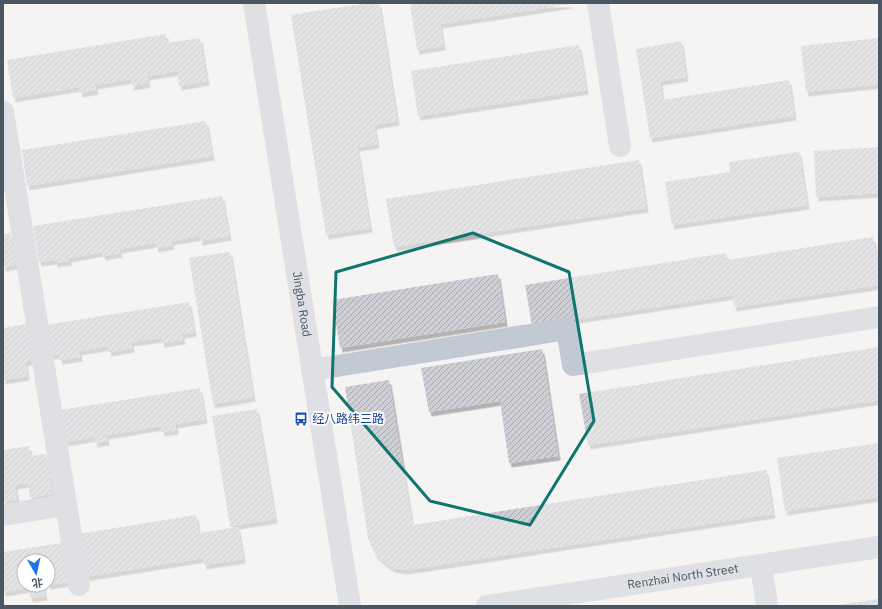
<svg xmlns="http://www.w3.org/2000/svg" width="882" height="609" font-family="'IBM Plex Sans','Noto Sans SC',sans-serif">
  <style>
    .building { fill: url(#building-hatch); filter: url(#shadow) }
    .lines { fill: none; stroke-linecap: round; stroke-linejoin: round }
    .minor { stroke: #c1cad2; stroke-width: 22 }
    .marked { fill: none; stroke: #0f766e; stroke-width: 3; stroke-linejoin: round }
    .labels { text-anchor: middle; stroke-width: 3.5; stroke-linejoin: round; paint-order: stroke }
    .street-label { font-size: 12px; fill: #4a5661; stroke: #fff }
    .transit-label { font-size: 12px; fill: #164399; stroke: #fff; text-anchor: start }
  </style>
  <defs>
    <pattern id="building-hatch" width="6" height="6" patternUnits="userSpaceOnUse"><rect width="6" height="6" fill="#cdcfd5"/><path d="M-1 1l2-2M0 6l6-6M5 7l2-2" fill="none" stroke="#a8abb0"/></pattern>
    <filter id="shadow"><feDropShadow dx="2.5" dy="4.5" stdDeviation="0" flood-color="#0004"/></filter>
  </defs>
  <rect width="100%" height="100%" fill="#f5f3f3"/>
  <!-- building -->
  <g class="building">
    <polygon points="367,3 379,3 397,121 374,125 377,144 357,147 370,228 326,235 291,15"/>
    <polygon points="410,3 570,3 570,4 440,24 443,46 417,50"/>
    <polygon points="166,34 167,43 200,38 207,81 179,86 177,71 147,76 148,83 132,86 131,79 95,85 96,90 80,93 79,87 13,98 7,60"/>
    <polygon points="879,38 879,84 806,92 801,46"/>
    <polygon points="681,41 686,77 660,81 662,100 789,80 794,116 650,138 636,49"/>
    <polygon points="579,45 586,90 418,116 411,71"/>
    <polygon points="206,121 212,156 27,186 22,150"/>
    <polygon points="879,147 879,193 816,197 814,151"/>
    <polygon points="799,152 807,205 672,225 665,182 730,172 729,162"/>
    <polygon points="639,160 646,208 394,247 386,199"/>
    <polygon points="222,196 229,236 200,241 200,236 171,241 172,245 156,248 155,243 119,249 120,253 103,256 102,252 69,258 69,261 55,263 55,260 39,262 33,226"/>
    <polygon points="10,233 15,265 3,267 3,234"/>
    <polygon points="873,237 879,272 879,285 734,307 733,295 532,326 525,285 726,253 727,260"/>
    <polygon points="230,252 253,397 213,404 189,258"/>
    <polygon points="498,274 505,322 340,348 332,300"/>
    <polygon points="189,302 194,332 182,334 183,340 162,343 161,338 131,342 132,348 109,352 108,346 79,351 80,357 60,360 59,354 51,355 46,325"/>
    <polygon points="26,324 32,360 25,362 27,376 3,380 3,328"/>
    <polygon points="879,347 879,400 588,445 579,394"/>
    <polygon points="542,349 558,456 509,463 500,401 429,412 421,368"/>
    <polygon points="389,380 412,525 766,470 773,514 406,570 392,568 381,560 375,554 368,538 345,387"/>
    <polygon points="200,388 205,419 175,424 176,430 162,432 161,426 106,435 107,441 95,443 94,437 65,442 60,410"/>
    <polygon points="257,409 275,519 230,526 212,416"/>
    <polygon points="879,443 879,497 785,511 777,458"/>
    <polygon points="29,446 30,456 46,454 52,494 30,497 28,483 15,485 17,499 3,502 3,450"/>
    <polygon points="196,515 199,533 238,527 243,559 204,565 203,558 84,577 77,534"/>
    <polygon points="62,543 68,582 48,585 48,561 24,561 24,585 43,585 45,596 30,598 29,588 3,592 3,552"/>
    <polygon points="879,599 879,606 836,606 836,605"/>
  </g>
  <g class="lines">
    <!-- minor -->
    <g class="minor">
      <path id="s1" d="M254,3L350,606"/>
      <polyline points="598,3 620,146"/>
      <polyline points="3,112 79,585"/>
      <polyline points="312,370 567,329 573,365 879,317"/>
      <polyline points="3,515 66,505"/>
      <polyline points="761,565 767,606"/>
      <path id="s2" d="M487,606L879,547"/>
    </g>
  </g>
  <!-- marked area -->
  <path d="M0 0H882V609H0ZM473,233L569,272L594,421L530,525L430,501L332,387L336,272Z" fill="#f5f3f3" fill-opacity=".55" fill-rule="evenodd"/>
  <path class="marked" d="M473,233L569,272L594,421L530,525L430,501L332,387L336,272Z"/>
  <!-- icons -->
  <defs>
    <g id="bus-bare" transform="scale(1.08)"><path d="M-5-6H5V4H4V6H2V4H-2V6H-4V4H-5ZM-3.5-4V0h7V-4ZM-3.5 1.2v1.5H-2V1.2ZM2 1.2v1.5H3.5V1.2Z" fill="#1a4fb4" stroke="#fff" stroke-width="2.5" paint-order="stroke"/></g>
  </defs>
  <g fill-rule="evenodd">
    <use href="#bus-bare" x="301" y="419"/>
  </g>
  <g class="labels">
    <!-- street labels -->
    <g class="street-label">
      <text dy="4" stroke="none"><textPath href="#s1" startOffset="305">Jingba Road</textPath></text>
      <text dy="4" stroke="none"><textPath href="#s2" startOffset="198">Renzhai North Street</textPath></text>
    </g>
    <!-- transit labels -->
    <g class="transit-label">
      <text x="312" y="423">经八路纬三路</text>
    </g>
  </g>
  <!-- border -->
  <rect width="882" height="609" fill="none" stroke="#4a5661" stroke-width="8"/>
  <!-- north arrow -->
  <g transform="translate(36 573) rotate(171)"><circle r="19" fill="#ffffff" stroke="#b7bbc0"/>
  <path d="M0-3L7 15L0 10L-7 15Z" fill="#1a73e8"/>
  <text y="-6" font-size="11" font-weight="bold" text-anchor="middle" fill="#4a5661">北</text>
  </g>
</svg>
